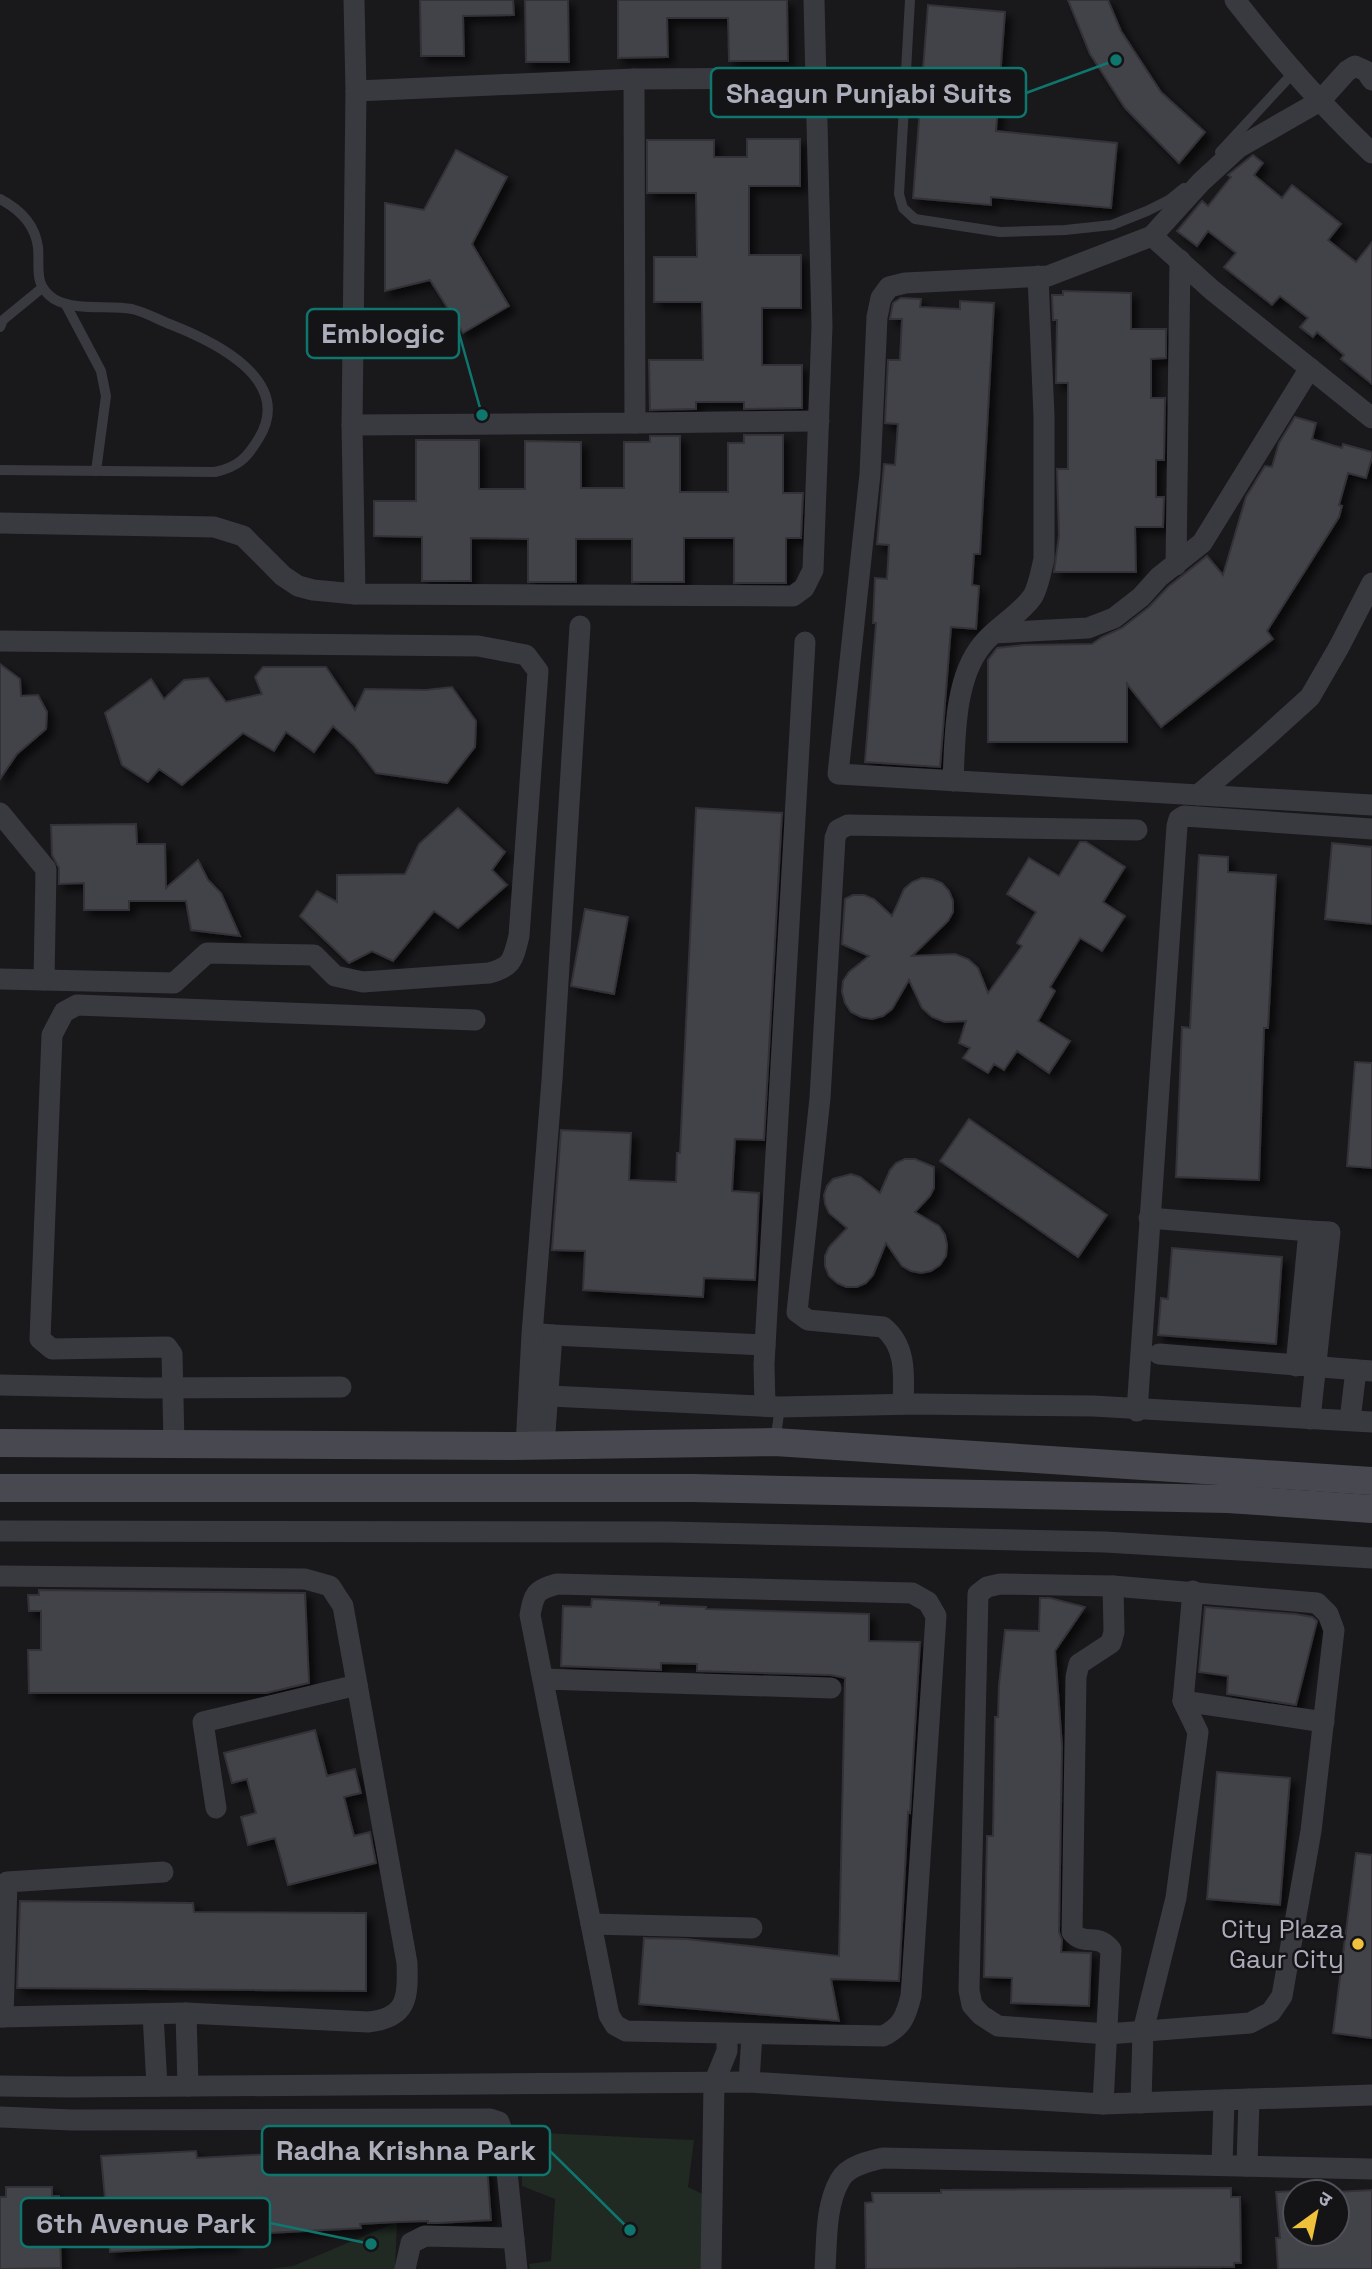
<svg xmlns="http://www.w3.org/2000/svg" width="1372" height="2269" font-family="'Space Grotesk','Noto Sans Devanagari',sans-serif">
  <style>
    .green { fill: #202922 }
    .building { fill: #434348; stroke: #333237; stroke-width: 2; filter: url(#shadow) }
    .lines { fill: none; stroke-linecap: round; stroke-linejoin: round }
    .lane { stroke: #393a40; stroke-width: 10 }
    .street { stroke: #393a40; stroke-width: 21 }
    .secondary { stroke: #484950; stroke-width: 28 }
    .poi-dot { fill: #f0c23b; stroke: #141316; stroke-width: 2.5 }
    .labels { text-anchor: middle; stroke-width: 5; stroke-linejoin: round; paint-order: stroke }
    .poi-label { font-size: 26px; fill: #abaeba; stroke: #141316; text-anchor: end }
    .leader { fill: none; stroke: #0f766e; stroke-width: 2.5 }
    .callout-dot { fill: #0f766e; stroke: #141316; stroke-width: 2.5 }
    .callout { fill: #141316; stroke: #0f766e; stroke-width: 2.5 }
    .callout-label { font-size: 28px; text-anchor: middle; font-weight: bold; fill: #abaeba }
  </style>
  <defs>
    <filter id="shadow"><feDropShadow dx="6" dy="6" stdDeviation="3.5" flood-color="#0009"/></filter>
  </defs>
  <rect width="100%" height="100%" fill="#19181b"/>
  <!-- green -->
  <g class="green">
    <polygon points="521,2132 694,2140 688,2187 709,2197 704,2269 530,2269 529,2264 551,2261 555,2199 522,2186"/>
    <polygon points="397,2222 395,2269 270,2269 293,2266"/>
  </g>
  <!-- building -->
  <g class="building">
    <polygon points="420,0 513,0 514,15 463,16 464,56 421,56"/>
    <polygon points="525,0 568,0 569,62 526,62"/>
    <polygon points="618,0 787,0 788,61 729,61 728,18 667,18 668,57 618,58"/>
    <polygon points="1068,0 1108,0 1121,31 1161,92 1205,132 1179,163 1125,108 1090,54"/>
    <polygon points="928,5 1005,12 996,131 1117,143 1111,208 991,197 991,205 913,198"/>
    <polygon points="747,139 800,139 800,186 749,186 749,255 801,255 801,308 762,308 762,365 802,365 802,408 744,409 744,402 696,402 696,409 650,410 649,360 703,360 702,302 654,302 654,257 697,257 696,193 647,193 647,140 714,140 714,157 747,157"/>
    <polygon points="456,150 507,177 472,244 509,306 463,333 430,280 385,291 385,203 424,210"/>
    <polygon points="1253,155 1263,163 1254,175 1282,198 1292,185 1341,224 1328,240 1356,262 1372,242 1372,384 1341,359 1344,355 1317,332 1313,337 1300,327 1308,318 1280,296 1272,305 1224,267 1236,253 1208,231 1197,246 1177,231 1202,201 1208,206 1231,177 1228,175"/>
    <polygon points="1063,291 1131,293 1131,329 1166,329 1166,358 1151,359 1151,398 1165,398 1164,460 1156,460 1156,497 1164,497 1163,527 1135,527 1136,572 1054,572 1059,536 1057,469 1068,469 1068,383 1056,383 1057,320 1053,320 1052,295 1063,295"/>
    <polygon points="901,298 921,299 920,307 960,309 960,301 994,303 980,554 974,554 972,585 979,586 976,629 951,627 940,767 865,762 876,623 873,623 875,578 887,579 889,545 877,544 884,464 895,465 898,424 885,423 888,360 900,360 902,319 890,319 893,303"/>
    <polygon points="1295,417 1316,423 1312,439 1342,448 1343,444 1372,452 1372,457 1366,478 1348,473 1339,505 1342,506 1339,517 1267,631 1273,639 1161,727 1127,684 1127,742 988,742 988,660 997,648 1024,645 1092,644 1102,637 1122,628 1149,607 1168,587 1207,556 1223,575 1246,497 1265,466 1272,467 1279,443"/>
    <polygon points="744,435 783,435 783,493 803,493 801,538 786,538 786,583 734,583 734,538 684,538 684,582 632,582 632,539 576,539 576,582 528,582 528,539 471,538 471,581 422,581 422,537 374,536 374,501 416,501 416,440 479,440 479,489 525,489 525,441 581,442 581,488 624,488 624,442 650,442 650,436 680,436 680,492 728,492 728,443 744,443"/>
    <polygon points="0,664 20,679 21,696 38,695 47,712 46,729 17,754 0,779"/>
    <polygon points="263,667 326,667 355,710 365,689 426,690 452,687 476,721 475,747 447,783 376,773 354,745 333,726 314,752 286,732 274,751 243,733 182,785 159,769 148,782 122,765 105,713 151,679 164,699 184,680 208,678 226,702 262,694 255,677"/>
    <polygon points="458,808 505,852 492,870 507,885 458,928 434,911 393,961 372,951 349,963 300,916 317,891 337,902 337,875 405,874 419,844"/>
    <polygon points="696,808 782,813 764,1140 735,1139 732,1191 759,1193 755,1280 704,1278 703,1297 583,1290 585,1251 552,1250 561,1130 631,1133 629,1180 676,1182 677,1153 680,1153"/>
    <polygon points="136,824 137,844 165,844 166,888 198,860 208,880 221,893 240,936 191,930 186,901 129,901 129,910 84,910 84,883 59,884 59,868 52,855 51,825"/>
    <polygon points="1080,842 1086,842 1125,867 1103,902 1125,916 1102,951 1080,938 1050,987 1055,991 1038,1021 1070,1041 1049,1073 1017,1051 1004,1070 994,1064 988,1073 963,1058 970,1048 959,1043 966,1021 945,1022 932,1017 922,1008 909,980 892,1009 883,1016 872,1019 861,1017 851,1012 845,1003 842,992 843,981 849,972 869,956 842,944 845,899 853,895 864,895 874,899 892,916 904,889 912,882 922,878 932,879 942,883 949,891 953,901 953,912 948,921 912,956 955,954 968,959 978,968 988,993 1022,946 1017,943 1036,912 1007,894 1029,858 1059,876"/>
    <polygon points="1332,843 1372,847 1372,924 1325,919"/>
    <polygon points="1199,855 1228,857 1228,872 1276,875 1268,1028 1264,1028 1259,1180 1176,1177 1182,1027 1190,1028"/>
    <polygon points="585,909 628,917 614,994 571,986"/>
    <polygon points="1355,1062 1372,1063 1372,1168 1347,1166"/>
    <polygon points="969,1119 1107,1215 1078,1257 940,1161"/>
    <polygon points="905,1159 915,1159 934,1167 934,1188 930,1196 915,1212 939,1226 945,1235 947,1245 946,1256 940,1265 931,1271 921,1273 911,1271 902,1266 886,1243 873,1275 866,1283 857,1287 846,1287 837,1283 829,1276 825,1266 825,1256 829,1247 847,1228 829,1213 825,1204 824,1195 827,1186 833,1179 851,1174 860,1177 880,1193 890,1170 896,1163"/>
    <polygon points="1172,1248 1282,1257 1276,1344 1158,1335 1161,1298 1168,1299"/>
    <polygon points="39,1590 305,1593 309,1683 266,1693 29,1693 28,1650 41,1650 41,1611 29,1611 28,1595 39,1595"/>
    <polygon points="1040,1598 1050,1598 1085,1607 1055,1651 1062,1746 1059,1932 1062,1940 1061,1952 1091,1953 1089,2006 1011,2003 1012,1978 984,1977 987,1836 993,1836 995,1717 998,1717 999,1685 1005,1630 1039,1631"/>
    <polygon points="592,1599 659,1602 659,1605 706,1607 706,1609 869,1614 869,1641 920,1642 910,1813 908,1812 899,1981 831,1979 839,2021 639,2004 644,1938 686,1939 839,1956 845,1678 831,1675 697,1671 697,1664 661,1663 661,1670 561,1666 563,1606 591,1607"/>
    <polygon points="1205,1607 1295,1614 1312,1617 1317,1621 1296,1705 1227,1694 1228,1676 1199,1672"/>
    <polygon points="315,1730 327,1776 355,1769 361,1793 344,1797 354,1836 370,1832 376,1863 288,1885 275,1838 248,1845 241,1817 256,1813 247,1779 232,1783 224,1753"/>
    <polygon points="1217,1772 1290,1778 1280,1905 1207,1899"/>
    <polygon points="1356,1853 1372,1855 1372,2038 1333,2033"/>
    <polygon points="20,1901 193,1903 194,1912 366,1913 366,1991 17,1988"/>
    <polygon points="408,2147 408,2157 486,2152 491,2220 438,2223 428,2223 428,2221 397,2222 360,2224 361,2228 232,2235 233,2245 110,2252 101,2156 196,2151 197,2158 327,2151 328,2159 359,2157 358,2149"/>
    <polygon points="6,2187 52,2187 52,2196 59,2196 61,2268 0,2269 0,2197 6,2197"/>
    <polygon points="1231,2188 1231,2197 1240,2197 1241,2263 1234,2263 1234,2267 866,2269 865,2203 873,2202 872,2193 941,2193 941,2190"/>
    <polygon points="1372,2190 1372,2269 1278,2269 1276,2238 1280,2238 1276,2192 1295,2191 1295,2234 1337,2234 1337,2192"/>
  </g>
  <g class="lines">
    <!-- lane -->
    <g class="lane">
      <polyline points="910,0 899,194 903,208 915,219 1000,232 1065,230 1112,225 1147,211 1169,200 1184,188"/>
      <polyline points="1220,152 1294,72"/>
      <path d="M0,199C19,209 35,224 38,247C40,268 33,285 54,299C74,311 109,305 132,309C145,312 159,320 172,325C215,342 294,380 259,438C247,458 238,467 215,472L0,470"/>
      <polyline points="66,305 101,371 106,396 96,471"/>
      <polyline points="0,327 3,320 42,288"/>
      <polyline points="775,1442 780,1407"/>
    </g>
    <!-- street -->
    <g class="street">
      <polyline points="354,0 356,91 352,425 355,594"/>
      <path d="M1235,0C1277,54 1322,106 1372,153"/>
      <polyline points="634,79 816,78"/>
      <polyline points="1372,80 1366,71 1355,66 1347,71 1320,101 1238,148 1201,182 1152,236 1048,276 905,283 889,287 881,298 877,317 870,474 838,774 1372,805"/>
      <polyline points="1152,236 1212,290 1372,418"/>
      <polyline points="635,423 819,421"/>
      <polyline points="352,425 635,423 634,79 356,91"/>
      <polyline points="0,523 214,527 243,536 283,576 298,586 313,590 355,594 793,596 804,588 813,570 822,326 814,0"/>
      <polyline points="1176,565 1180,260"/>
      <polyline points="994,633 1088,628 1114,618 1141,597 1159,577 1202,543 1310,368"/>
      <path d="M0,641L478,646L526,655L538,671L519,936C513,959 513,967 489,973L363,982L335,976L314,955L207,953L174,983L0,979"/>
      <path d="M953,781C955,739 954,679 982,645C996,627 1020,615 1033,596C1039,585 1041,571 1044,559V416L1038,276"/>
      <polyline points="1198,795 1257,745 1310,697 1339,647 1372,583"/>
      <polyline points="0,813 46,869 44,980"/>
      <polyline points="1149,1218 1309,1231"/>
      <polyline points="541,1334 552,1335 544,1446"/>
      <polyline points="552,1335 765,1345"/>
      <polyline points="1159,1354 1372,1371"/>
      <polyline points="1296,1366 1309,1231 1330,1232 1310,1419"/>
      <polyline points="0,1385 147,1388 341,1387"/>
      <polyline points="529,1395 780,1407 916,1404 1093,1406 1372,1422"/>
      <path d="M903,1404C904,1377 907,1346 883,1327L808,1320L797,1312L820,1098L835,838L838,830L848,825L1137,830"/>
      <polyline points="765,1406 764,1364 805,642"/>
      <polyline points="1137,1411 1177,826 1179,819 1184,816 1372,829"/>
      <polyline points="1350,1420 1356,1370"/>
      <polyline points="174,1444 172,1354 167,1347 52,1349 40,1339 52,1035 64,1012 77,1005 475,1020"/>
      <polyline points="526,1446 532,1334 552,1080 580,626"/>
      <polyline points="0,1531 669,1532 1105,1542 1372,1558"/>
      <path d="M0,1576L305,1579L330,1586L343,1606L407,1963C408,1997 408,2018 368,2022L186,2013L0,2017"/>
      <path d="M557,1584L912,1593L928,1602L936,1616L911,1996C906,2016 902,2027 883,2036L626,2031L615,2025L609,2015L530,1615C534,1594 535,1590 557,1584Z"/>
      <polygon points="1000,1584 1113,1586 1317,1603 1328,1614 1334,1630 1311,1831 1282,1996 1271,2012 1250,2023 1107,2034 998,2026 981,2015 972,2005 969,1990 978,1594 987,1587"/>
      <polyline points="543,1679 831,1688"/>
      <polyline points="1183,1701 1324,1722"/>
      <polyline points="216,1808 203,1722 357,1685"/>
      <polyline points="591,1924 752,1928"/>
      <polyline points="186,2013 188,2086"/>
      <polyline points="153,2014 157,2086"/>
      <polyline points="3,2017 7,1882 163,1872"/>
      <polyline points="749,2082 752,2034"/>
      <polyline points="0,2086 69,2087 749,2082 1103,2104 1372,2095"/>
      <polyline points="1141,2103 1143,2031 1176,1898 1198,1732 1183,1701 1193,1591"/>
      <path d="M1103,2104L1111,1950C1098,1932 1085,1947 1072,1932L1076,1677L1079,1664L1111,1643L1114,1632L1113,1586"/>
      <polyline points="0,2117 72,2120 490,2119 499,2122 503,2133 517,2269"/>
      <polyline points="1222,2165 1224,2100"/>
      <polyline points="1247,2166 1249,2099"/>
      <polyline points="405,2269 411,2243 425,2236 514,2238"/>
      <polyline points="711,2269 714,2083 727,2051 727,2034"/>
      <path d="M825,2269C827,2241 825,2206 840,2180C847,2166 869,2161 883,2158L1372,2169"/>
    </g>
    <!-- secondary -->
    <g class="secondary">
      <polyline points="0,1443 512,1446 775,1442 1372,1481"/>
      <polyline points="0,1488 693,1488 1228,1499 1372,1509"/>
    </g>
  </g>
  <!-- markers -->
  <circle class="poi-dot" cx="1358" cy="1944" r="7"/>
  <g class="labels">
    <!-- poi labels -->
    <g class="poi-label">
      <text x="1344" y="1938">City Plaza<tspan x="1344" dy="30">Gaur City</tspan></text>
    </g>
  </g>
  <!-- callouts -->
  <path class="leader" d="M1116 60L1026 93M482 415L459 333M630 2230L550 2151M371 2244L270 2223"/>
  <g class="callout-dot">
    <circle cx="1116" cy="60" r="7"/>
    <circle cx="482" cy="415" r="7"/>
    <circle cx="630" cy="2230" r="7"/>
    <circle cx="371" cy="2244" r="7"/>
  </g>
  <g class="callout">
    <rect x="711" y="68" width="315" height="49" rx="7"/>
    <rect x="307" y="309" width="152" height="49" rx="7"/>
    <rect x="262" y="2126" width="288" height="49" rx="7"/>
    <rect x="21" y="2198" width="249" height="49" rx="7"/>
  </g>
  <g class="callout-label">
    <text x="869" y="103">Shagun Punjabi Suits</text>
    <text x="383" y="343">Emblogic</text>
    <text x="406" y="2160">Radha Krishna Park</text>
    <text x="146" y="2233">6th Avenue Park</text>
  </g>
  <!-- north arrow -->
  <g transform="translate(1316 2213) rotate(33)"><circle r="33" fill="#141316" stroke="#505158" stroke-width="2"/>
  <path d="M0-5L12 26L0 18L-12 26Z" fill="#f0c23b"/>
  <text y="-10" font-size="19" font-weight="bold" text-anchor="middle" fill="#abaeba">उ</text>
  </g>
</svg>
